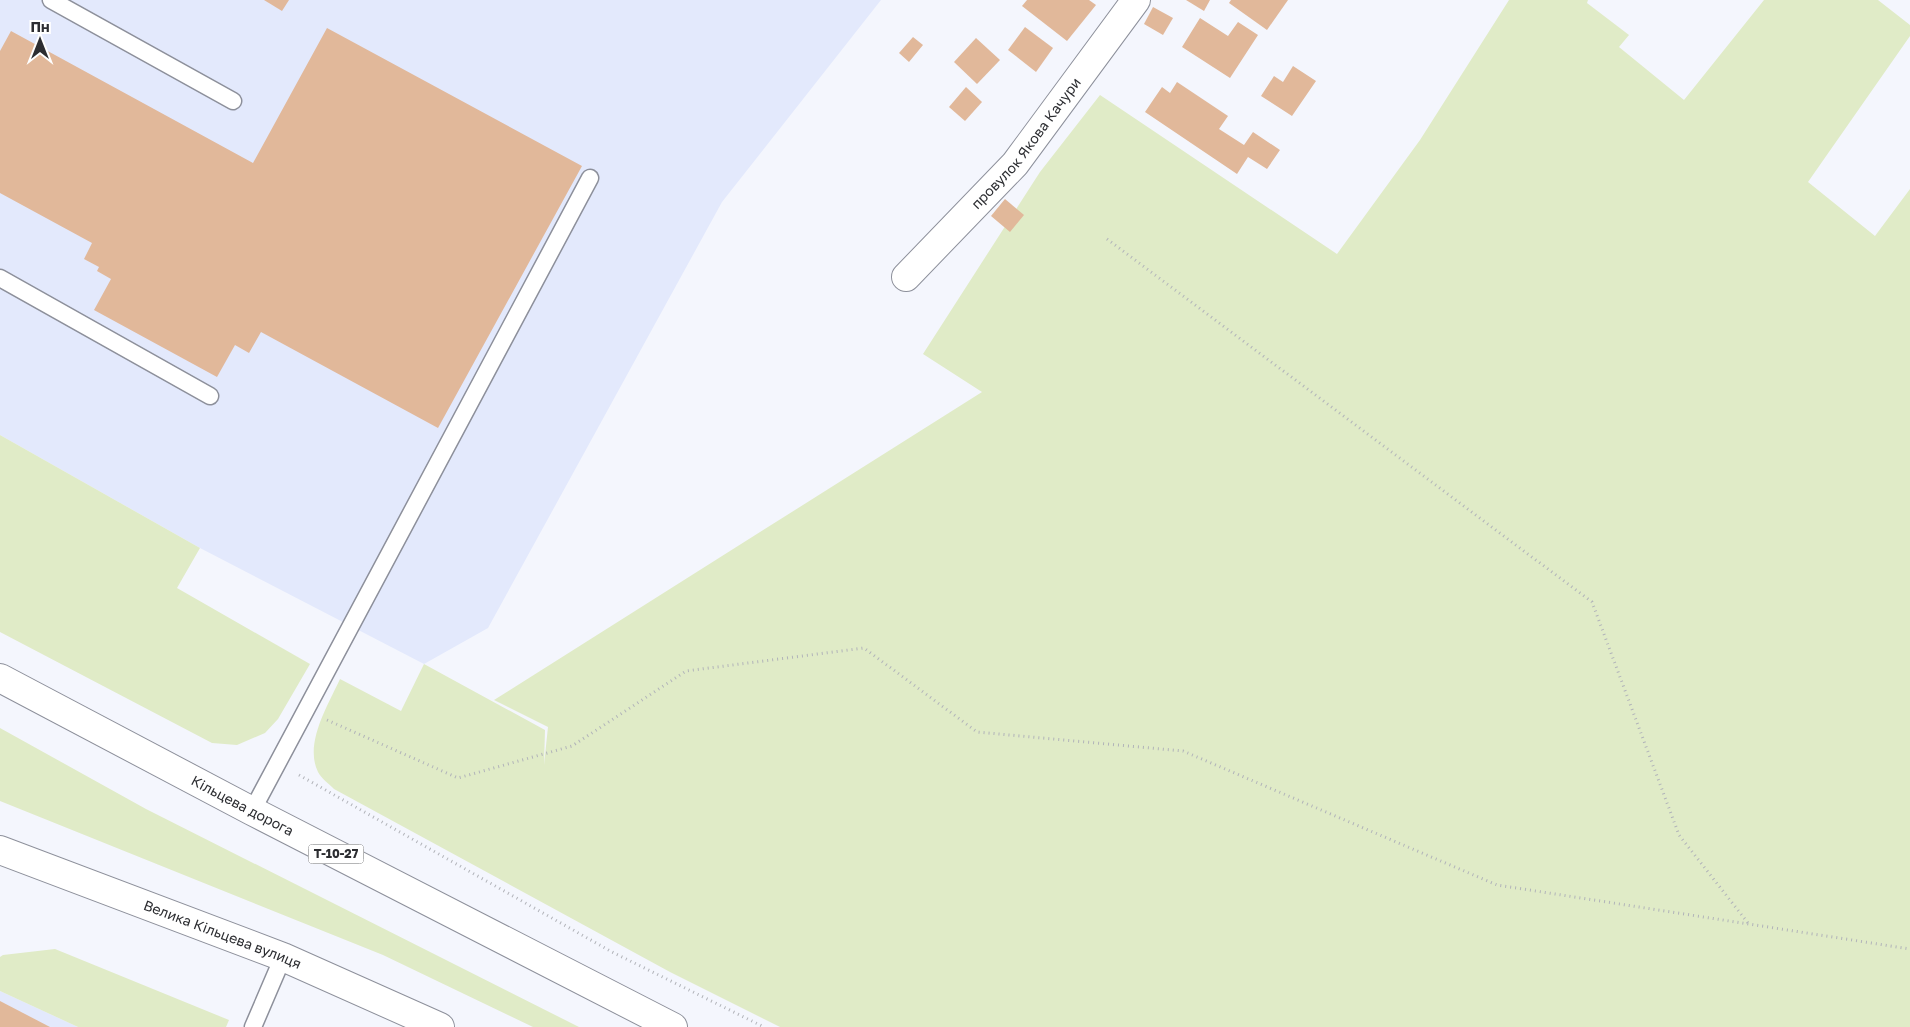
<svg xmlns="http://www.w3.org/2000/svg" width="1910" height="1027" font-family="'Golos Text',sans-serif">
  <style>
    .built { fill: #e3e9fc }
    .green { fill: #e0ebc7 }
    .building { fill: #e1b89a }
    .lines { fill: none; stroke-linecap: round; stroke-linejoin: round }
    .lane-casing { stroke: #8d909b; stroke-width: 19 }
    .street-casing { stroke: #8d909b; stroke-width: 30 }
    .highway-casing { stroke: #8d909b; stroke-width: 30 }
    .path { stroke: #b1b3b9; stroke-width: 3; stroke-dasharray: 1 4; stroke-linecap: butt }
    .lane { stroke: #fff; stroke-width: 16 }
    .street { stroke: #fff; stroke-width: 28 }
    .highway { stroke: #fff; stroke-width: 28 }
    .labels { text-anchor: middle; stroke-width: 4.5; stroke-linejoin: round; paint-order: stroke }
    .shield { fill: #fff; stroke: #6b6c6f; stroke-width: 1 }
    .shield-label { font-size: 12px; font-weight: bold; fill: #2c2d31 }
    .street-label { font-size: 14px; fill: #2c2d31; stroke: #fff }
  </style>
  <rect width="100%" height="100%" fill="#f4f6fd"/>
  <!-- built -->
  <g class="built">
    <polygon points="0,0 881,0 722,202 488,628 424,664 200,548 0,435"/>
    <polygon points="0,991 78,1027 0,1027"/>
  </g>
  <!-- green -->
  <g class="green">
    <path d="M1509,0H1588L1587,3L1629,35L1619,47L1684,100L1764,0H1878L1910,25V36L1808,182L1875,236L1910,189V1027H780L670,972L334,789C329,784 321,778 318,772C304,744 328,705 340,679L401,711L424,664L545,730L544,765L548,727L494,700L982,392L923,354L1040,172L1100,95L1337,254L1420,140Z"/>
    <polygon points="0,435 200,548 177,588 310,664 278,719 265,733 237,745 212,743 0,632"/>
    <polygon points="0,728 146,809 579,1027 533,1027 383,955 0,801"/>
    <polygon points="55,949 229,1020 226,1027 78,1027 0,991 0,957 3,955"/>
  </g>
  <!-- building -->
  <g class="building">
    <polygon points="264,0 289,0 282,11"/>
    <polygon points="1027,0 1089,0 1096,5 1067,41 1022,6"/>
    <polygon points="1186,0 1210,0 1204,11"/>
    <polygon points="1231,0 1288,0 1267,30 1229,3"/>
    <polygon points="1153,7 1173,18 1163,35 1144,24"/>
    <polygon points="1200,18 1228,36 1238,22 1258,35 1230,78 1182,47"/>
    <polygon points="1025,27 1053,48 1036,72 1008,50"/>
    <polygon points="327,28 582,166 438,428 261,332 249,353 235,345 217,377 94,310 111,279 97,271 99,267 84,259 92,243 0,193 0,51 11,31 253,163"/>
    <polygon points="913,37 923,45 909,62 899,53"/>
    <polygon points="976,38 1000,60 977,84 954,62"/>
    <polygon points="1293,66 1316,81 1292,116 1261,96 1274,76 1283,82"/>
    <polygon points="1177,82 1228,116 1219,129 1244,145 1253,132 1280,150 1267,169 1248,157 1237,174 1145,112 1162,87 1170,93"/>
    <polygon points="966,87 982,102 965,121 949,107"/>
    <polygon points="1005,199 1024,215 1010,232 991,216"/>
    <polygon points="0,1001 50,1027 0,1027"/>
  </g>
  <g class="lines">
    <!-- lane casing -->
    <g class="lane-casing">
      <g id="lane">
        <polyline points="51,0 233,101"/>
        <polyline points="0,278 210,396"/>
        <polyline points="252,811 590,178"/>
        <polyline points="253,1027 283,957"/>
      </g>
    </g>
    <!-- street casing -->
    <g class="street-casing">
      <g id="street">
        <path id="s1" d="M906,277L1015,164L1136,0"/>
      </g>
    </g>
    <!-- highway casing -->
    <g class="highway-casing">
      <g id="highway">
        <path id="s2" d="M0,678L252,811L673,1027"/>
        <path id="s3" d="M0,850L283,957L440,1027"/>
      </g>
    </g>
    <!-- path -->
    <g class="path">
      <polyline points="1107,239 1592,602 1679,835 1748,923"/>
      <polyline points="327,720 458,778 572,746 686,671 864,648 977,732 1183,751 1497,885 1910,949"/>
      <polyline points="299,775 612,952 764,1027"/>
    </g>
    <!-- lane -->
    <use href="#lane" class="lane"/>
    <!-- street -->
    <use href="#street" class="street"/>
    <!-- highway -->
    <use href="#highway" class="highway"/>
  </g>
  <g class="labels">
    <!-- shield labels -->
    <rect class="shield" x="308.5" y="844.5" width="55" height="19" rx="4"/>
    <g class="shield-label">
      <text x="336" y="858">Т-10-27</text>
    </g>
    <!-- street labels -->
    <g class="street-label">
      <text dy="5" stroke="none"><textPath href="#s1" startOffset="180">провулок Якова Качури</textPath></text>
      <text dy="5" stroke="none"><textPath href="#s2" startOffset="274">Кільцева дорога</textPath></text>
      <text dy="5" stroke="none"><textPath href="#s3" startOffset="238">Велика Кільцева вулиця</textPath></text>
    </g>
  </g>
  <!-- north arrow -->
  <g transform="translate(40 40)" stroke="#ffffff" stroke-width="4" paint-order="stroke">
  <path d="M0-4L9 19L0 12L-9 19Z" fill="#2c2d31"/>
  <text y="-8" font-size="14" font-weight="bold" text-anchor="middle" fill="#2c2d31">Пн</text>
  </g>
</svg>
